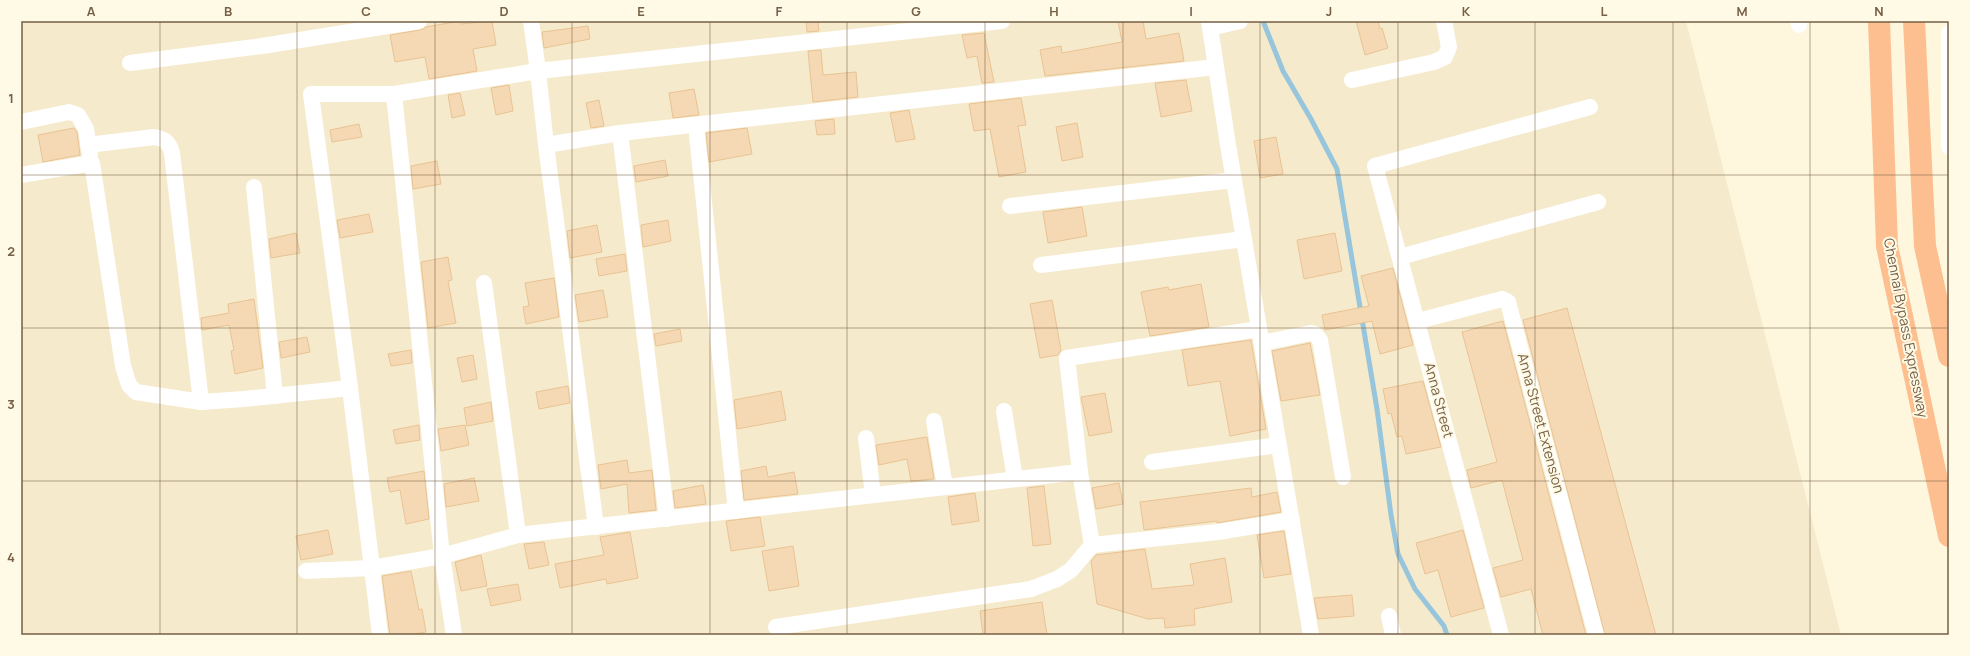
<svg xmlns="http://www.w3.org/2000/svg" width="1970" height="656" font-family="Manrope,sans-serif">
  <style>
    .residential { fill: #f6eacc }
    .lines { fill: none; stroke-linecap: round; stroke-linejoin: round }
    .stream { stroke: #97c5db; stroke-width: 5 }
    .building { fill: #f5d9b4; stroke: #e9c393 }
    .minor { stroke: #fff; stroke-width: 16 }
    .highway { stroke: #fdbf90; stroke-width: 22 }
    .grid { fill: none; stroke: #765f45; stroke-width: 1; stroke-opacity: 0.55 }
    .labels { text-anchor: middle; stroke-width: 4; stroke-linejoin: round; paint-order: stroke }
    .street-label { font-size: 14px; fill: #765f45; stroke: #fffae6 }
    .neatline { fill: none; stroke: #765f45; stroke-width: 1.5 }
    .grid-label { font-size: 13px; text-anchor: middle; font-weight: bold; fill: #765f45 }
  </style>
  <rect width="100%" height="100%" fill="#fef7de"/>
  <!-- residential -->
  <polygon class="residential" points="21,21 1686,21 1841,635 21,635"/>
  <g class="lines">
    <!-- stream -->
    <polyline class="stream" points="1263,21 1283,71 1311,119 1337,169 1377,409 1391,515 1398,554 1415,589 1444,626 1447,635"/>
  </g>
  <!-- building -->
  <g class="building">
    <polygon points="460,21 461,24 492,21 496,45 473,49 477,71 429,79 425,57 395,62 390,35 420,30 426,27"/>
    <polygon points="806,21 818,21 819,31 807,32"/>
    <polygon points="1118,21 1143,21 1146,39 1179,33 1184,61 1045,76 1040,50 1061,46 1062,53 1122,42"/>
    <polygon points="1356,21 1378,21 1380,29 1382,28 1388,48 1365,55"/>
    <polygon points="588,26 590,39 544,48 542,32"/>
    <polygon points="984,33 994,82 982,83 977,56 967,58 962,35"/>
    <polygon points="821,50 823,75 856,72 858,97 813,102 808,51"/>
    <polygon points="1186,80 1192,111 1161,117 1155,83"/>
    <polygon points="509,85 513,111 496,115 491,88"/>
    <polygon points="694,89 699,115 673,118 669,93"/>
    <polygon points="460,93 465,115 452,118 448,95"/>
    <polygon points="1021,98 1026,125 1018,126 1026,172 999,177 990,129 974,131 969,104"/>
    <polygon points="599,100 604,126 591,128 586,103"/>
    <polygon points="909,110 915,139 896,142 890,113"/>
    <polygon points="834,119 835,134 817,135 815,121"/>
    <polygon points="1077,123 1083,157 1062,161 1056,127"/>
    <polygon points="359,124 362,137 332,142 330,130"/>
    <polygon points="74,128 77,132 80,155 43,162 38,135"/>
    <polygon points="747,128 752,154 709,162 706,133"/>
    <polygon points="1276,137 1283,174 1260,178 1254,141"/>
    <polygon points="665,160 668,176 636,182 634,166"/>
    <polygon points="437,161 441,184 413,189 411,166"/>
    <polygon points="1082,207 1087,236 1048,243 1043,212"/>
    <polygon points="369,214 373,232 340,238 337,220"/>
    <polygon points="668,220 671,241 643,247 641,225"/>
    <polygon points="597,225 602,252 570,258 567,231"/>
    <polygon points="296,233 300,253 271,258 269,239"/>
    <polygon points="1335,233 1342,271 1304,279 1297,240"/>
    <polygon points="625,254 627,271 599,276 596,259"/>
    <polygon points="448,257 452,280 448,281 456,323 428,328 421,262"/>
    <polygon points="1393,268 1413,345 1380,354 1372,321 1325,330 1322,315 1369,306 1361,276"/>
    <polygon points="554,278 559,317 526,324 523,307 529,306 525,283"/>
    <polygon points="1201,284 1209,327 1150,336 1141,292 1168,287 1169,290"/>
    <polygon points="603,290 608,317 579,322 575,295"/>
    <polygon points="254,299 263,368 235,374 231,351 234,350 229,325 202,330 201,318 229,313 228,304"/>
    <polygon points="1052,300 1061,350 1058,355 1040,358 1030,304"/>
    <polygon points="1567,308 1656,635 1605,635 1523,320"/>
    <polygon points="1503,321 1586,635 1543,635 1531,589 1501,597 1493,568 1523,560 1502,480 1471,488 1467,470 1497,462 1462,332"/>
    <polygon points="680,329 682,341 656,346 654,334"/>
    <polygon points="307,337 310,352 281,358 279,342"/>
    <polygon points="1251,340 1266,429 1230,436 1220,381 1188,386 1182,350"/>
    <polygon points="1310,343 1320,395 1281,401 1272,351"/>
    <polygon points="411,350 412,363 391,366 388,354"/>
    <polygon points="473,355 477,379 462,382 457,358"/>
    <polygon points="1423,381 1441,447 1406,454 1402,436 1397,437 1391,413 1388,414 1383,389"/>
    <polygon points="568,386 570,403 539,409 536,392"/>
    <polygon points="781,391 786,420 737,429 734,400"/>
    <polygon points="1105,393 1112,432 1089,436 1081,397"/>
    <polygon points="491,402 493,421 467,426 464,408"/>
    <polygon points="419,425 420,440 396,444 393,430"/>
    <polygon points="465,425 469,445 441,451 438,429"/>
    <polygon points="927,437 934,479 911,481 907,459 879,465 876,445"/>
    <polygon points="627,460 629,473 652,470 656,510 629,513 627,484 601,489 598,465"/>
    <polygon points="766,466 768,477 794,472 798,494 744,500 741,471"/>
    <polygon points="424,471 429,519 406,524 400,490 390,492 387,478"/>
    <polygon points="474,478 479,501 446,507 444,484"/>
    <polygon points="1119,483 1123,504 1096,509 1092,488"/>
    <polygon points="703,485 706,504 675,508 673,491"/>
    <polygon points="1044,486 1051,544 1033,546 1027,488"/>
    <polygon points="1251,488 1252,497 1277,492 1281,512 1217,523 1217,521 1144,530 1140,502"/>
    <polygon points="975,493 979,521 952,525 948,497"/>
    <polygon points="760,517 765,546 731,551 726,521"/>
    <polygon points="328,530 333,554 301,560 296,536"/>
    <polygon points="1463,530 1484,608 1451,617 1438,570 1425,574 1416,543"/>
    <polygon points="1284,531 1291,574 1264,578 1257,535"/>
    <polygon points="630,532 638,578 607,584 606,579 560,588 555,564 604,555 600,537"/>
    <polygon points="544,542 549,565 529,569 524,544"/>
    <polygon points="793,546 799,586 769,591 762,551"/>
    <polygon points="1145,549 1152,589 1194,585 1190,564 1225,558 1232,602 1194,609 1195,625 1165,628 1164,618 1148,619 1097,604 1091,561 1096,555"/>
    <polygon points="481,555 487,586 461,591 455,562"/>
    <polygon points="411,571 419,610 422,609 426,632 408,635 390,635 382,576"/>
    <polygon points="518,584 521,600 491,606 487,589"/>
    <polygon points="1352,595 1354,616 1318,619 1314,598"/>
    <polygon points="1042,602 1047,635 983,635 980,611"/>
  </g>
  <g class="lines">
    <!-- minor -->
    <g class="minor">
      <polyline points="531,21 538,71 1002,21"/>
      <polyline points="1209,21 1228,145 1311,635"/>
      <polyline points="1798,21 1799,25"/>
      <polyline points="1210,28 1240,21"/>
      <polyline points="1949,33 1949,147"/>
      <polyline points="130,63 262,46 419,21"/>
      <polyline points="1352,80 1434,62 1445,57 1449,47 1444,21"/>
      <polyline points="394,94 442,556 454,635"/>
      <polyline points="21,122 69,112 78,115 86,129 90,155"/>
      <polyline points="696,125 736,511"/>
      <polyline points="620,133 667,519"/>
      <path d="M88,145L154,137C165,139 169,142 172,153L201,402"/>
      <polyline points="546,145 596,527"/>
      <polyline points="21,175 92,163 123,366 129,385 136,392 201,402 244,399 350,388"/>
      <polyline points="254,187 275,396"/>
      <polyline points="1010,206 1234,180"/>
      <polyline points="1400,257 1598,202"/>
      <polyline points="1041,265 1244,239"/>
      <polyline points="484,283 518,535"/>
      <polyline points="1418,321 1502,299 1508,302 1596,635"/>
      <polyline points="1259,329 1067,358 1080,472 1092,545 1218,532 1292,520"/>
      <polyline points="1262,343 1311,333 1315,334 1320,340 1343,477"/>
      <polyline points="1004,411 1015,479"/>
      <polyline points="934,421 945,487"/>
      <polyline points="866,438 873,495"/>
      <polyline points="1152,462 1279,445"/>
      <polyline points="1080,472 518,535 442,556 372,568 350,388 311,94 394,94 538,71 546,145 620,133 1216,67"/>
      <polyline points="306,571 372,568 380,635"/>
      <polyline points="1389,616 1393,635"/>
      <polyline points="776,627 1031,589 1057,579 1071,570 1092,545"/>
      <polyline points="1501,635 1375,166 1590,107"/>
    </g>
    <!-- highway -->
    <g class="highway">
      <polyline points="1879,21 1887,246 1949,536"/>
      <polyline points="1914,21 1925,246 1949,356"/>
    </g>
  </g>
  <!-- grid -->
  <path class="grid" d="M160,21V635M297,21V635M435,21V635M572,21V635M710,21V635M847,21V635M985,21V635M1123,21V635M1260,21V635M1398,21V635M1535,21V635M1673,21V635M1810,21V635M21,175H1949M21,328H1949M21,481H1949"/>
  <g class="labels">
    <!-- street labels -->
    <g class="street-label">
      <text transform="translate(1906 328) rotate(79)" y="5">Chennai Bypass Expressway</text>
      <text transform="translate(1439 400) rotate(75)" y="5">Anna Street</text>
      <text transform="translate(1541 423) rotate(75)" y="5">Anna Street Extension</text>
    </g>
  </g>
  <!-- border -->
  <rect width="1970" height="656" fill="none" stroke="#fffae6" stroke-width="44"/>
  <rect x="22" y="22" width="1926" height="612" class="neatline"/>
  <g class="grid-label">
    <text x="91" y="16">A</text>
    <text x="228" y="16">B</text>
    <text x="366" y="16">C</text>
    <text x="504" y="16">D</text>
    <text x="641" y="16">E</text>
    <text x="779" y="16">F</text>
    <text x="916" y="16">G</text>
    <text x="1054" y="16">H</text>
    <text x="1191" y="16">I</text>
    <text x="1329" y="16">J</text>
    <text x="1466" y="16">K</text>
    <text x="1604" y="16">L</text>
    <text x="1742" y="16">M</text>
    <text x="1879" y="16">N</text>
    <text x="11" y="103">1</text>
    <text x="11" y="256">2</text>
    <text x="11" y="409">3</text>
    <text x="11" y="562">4</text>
  </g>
</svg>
